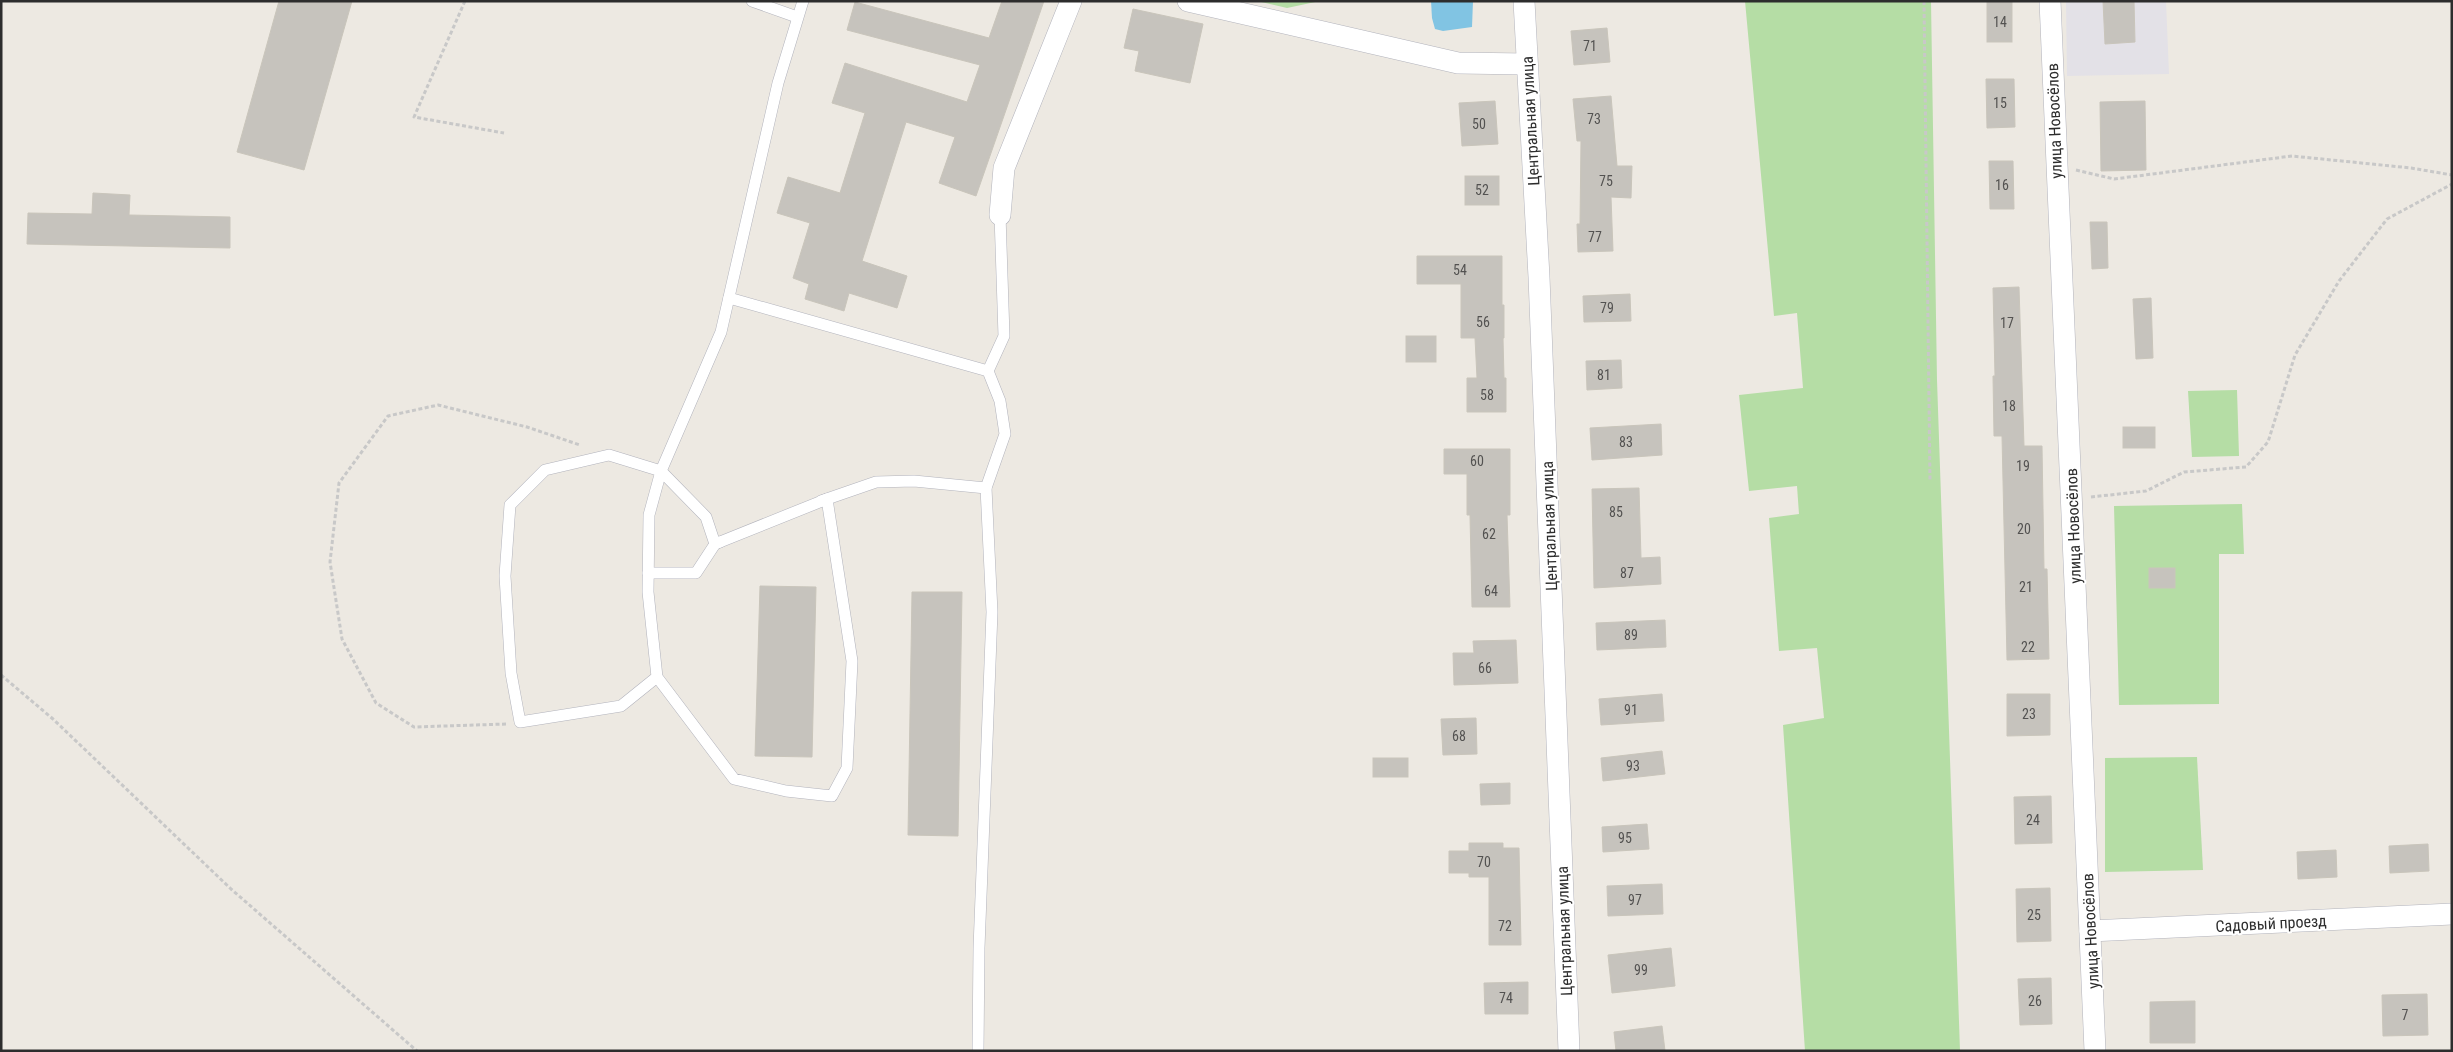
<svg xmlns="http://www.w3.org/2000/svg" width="2453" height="1052" font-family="'Roboto Condensed',sans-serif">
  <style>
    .industrial { fill: #e3e1e7 }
    .green { fill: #b5dda5 }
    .water { fill: #81c4e3 }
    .building { fill: #c6c3bd; stroke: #c9c5bb }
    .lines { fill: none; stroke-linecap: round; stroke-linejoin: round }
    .service-casing { stroke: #b2b3bc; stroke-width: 12 }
    .minor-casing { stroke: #b2b3bc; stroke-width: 22 }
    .path { stroke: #c8c8c8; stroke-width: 3; stroke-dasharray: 4 2.5; stroke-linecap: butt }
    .service { stroke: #fff; stroke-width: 11 }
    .minor { stroke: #fff; stroke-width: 21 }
    .labels { text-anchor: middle; stroke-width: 4; stroke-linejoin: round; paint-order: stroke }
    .number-label { font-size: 14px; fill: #535251 }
    .street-label { font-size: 16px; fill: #2d2d2d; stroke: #fff }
  </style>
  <rect width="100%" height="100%" fill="#ede9e2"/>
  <!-- industrial -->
  <polygon class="industrial" points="2066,1 2166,1 2169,74 2067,76"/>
  <!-- green -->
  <g class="green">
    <polygon points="1257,1 1320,1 1287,8"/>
    <polygon points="1745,1 1931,1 1937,380 1960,1051 1805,1051 1783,725 1824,718 1817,648 1779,651 1769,518 1799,514 1797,486 1749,491 1739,395 1803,388 1797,313 1774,316"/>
    <polygon points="2237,390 2239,456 2192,457 2188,391"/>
    <polygon points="2242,504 2244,554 2219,554 2219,704 2119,705 2114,506"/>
    <polygon points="2197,757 2203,870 2105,872 2105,758"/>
  </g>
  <!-- water -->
  <polygon class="water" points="1431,1 1473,1 1472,27 1443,31 1435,29 1432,18"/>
  <!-- building -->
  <g class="building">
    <polygon points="279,1 352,1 304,170 237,152"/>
    <polygon points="1002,1 1044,1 976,196 939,183 955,137 906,122 862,261 907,276 897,308 849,293 844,311 805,299 809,284 793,278 810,223 777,213 788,177 840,193 865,113 832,103 845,63 967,102 980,65 847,30 855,2 989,38"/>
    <rect x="1987" y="1" width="25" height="41"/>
    <polygon points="2103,1 2134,1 2135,42 2105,44"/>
    <polygon points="1133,9 1203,24 1190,83 1135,71 1139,51 1124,48"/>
    <polygon points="1607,28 1610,62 1574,65 1571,31"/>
    <polygon points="1986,79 2014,79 2015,127 1987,128"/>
    <polygon points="1611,96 1617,166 1632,166 1631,198 1611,197 1613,251 1578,252 1577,224 1580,224 1581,141 1577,141 1573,99"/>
    <polygon points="1495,101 1498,144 1462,146 1459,103"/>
    <polygon points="2145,101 2146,170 2101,171 2100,102"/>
    <polygon points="1989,161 2013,161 2014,209 1990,209"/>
    <rect x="1465" y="176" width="34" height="29"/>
    <polygon points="93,193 130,195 129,215 230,217 230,248 27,244 28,213 92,214"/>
    <polygon points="2090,222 2107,222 2108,268 2092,269"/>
    <polygon points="1417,256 1502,256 1502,305 1504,305 1504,338 1503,338 1504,378 1506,378 1506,412 1467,412 1467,378 1477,378 1475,338 1461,338 1461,284 1417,284"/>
    <polygon points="2019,287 2024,446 2042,446 2044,569 2047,569 2049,659 2007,660 2002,436 1994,436 1993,376 1995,376 1993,288"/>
    <polygon points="1630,294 1631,321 1584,322 1583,296"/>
    <polygon points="2151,298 2153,358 2136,359 2133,299"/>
    <rect x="1406" y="336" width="30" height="26"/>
    <polygon points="1621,360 1622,388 1587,390 1586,361"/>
    <polygon points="1661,424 1662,455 1592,460 1590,428"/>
    <rect x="2123" y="427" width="32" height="21"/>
    <polygon points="1444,449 1510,449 1510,515 1507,515 1510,607 1472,607 1470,515 1467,515 1467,474 1444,474"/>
    <polygon points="1639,488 1641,558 1660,557 1661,584 1594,588 1592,489"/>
    <rect x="2149" y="568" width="26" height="20"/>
    <polygon points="760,586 816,587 812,757 755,756"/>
    <polygon points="912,592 962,592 958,836 908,835"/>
    <polygon points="1665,620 1666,647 1597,650 1596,623"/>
    <polygon points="1516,640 1518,683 1454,685 1453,653 1474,653 1473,641"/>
    <polygon points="1662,694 1664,721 1601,725 1599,699"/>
    <polygon points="2007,694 2050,694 2050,735 2007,736"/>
    <polygon points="1476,718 1477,754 1443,755 1441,719"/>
    <polygon points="1662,751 1665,774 1603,781 1601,758"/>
    <rect x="1373" y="758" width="35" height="19"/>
    <polygon points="1510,783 1510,804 1481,805 1480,784"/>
    <polygon points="2051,796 2052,843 2015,844 2014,797"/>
    <polygon points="1647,824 1649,849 1603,852 1602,827"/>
    <polygon points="1469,843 1503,843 1503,848 1519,848 1521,945 1489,945 1489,877 1469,877 1469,873 1449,873 1449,851 1469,851"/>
    <polygon points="2428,844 2429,871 2390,873 2389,846"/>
    <polygon points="2336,850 2337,877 2298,879 2297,852"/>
    <polygon points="1662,884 1663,914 1608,916 1607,886"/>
    <polygon points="2050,888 2051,941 2017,942 2016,889"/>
    <polygon points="1671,948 1675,986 1612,993 1608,955"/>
    <polygon points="2051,978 2052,1024 2020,1025 2018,979"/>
    <polygon points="1528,982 1528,1014 1485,1014 1484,983"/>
    <polygon points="2427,994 2428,1035 2383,1036 2382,995"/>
    <polygon points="2195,1001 2195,1043 2150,1043 2150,1002"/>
    <polygon points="1662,1026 1665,1051 1616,1051 1614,1032"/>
  </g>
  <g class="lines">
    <!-- service casing -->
    <g class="service-casing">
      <g id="service">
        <polyline points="752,1 797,17"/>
        <polyline points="729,298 988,371"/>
        <polyline points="821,501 876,482 914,481 986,488"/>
        <polyline points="648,573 696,573 715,544 720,542"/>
        <polyline points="657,677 648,592 649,515 661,471 609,455 545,470 510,505 505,576 511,673 520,722 621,706 657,677 734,779 786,791 832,796 847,768 852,661 827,499 715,544 706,517 661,471 721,332 778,83 803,1"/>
        <polyline points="978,1051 979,948 992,612 986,488 1005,434 1000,401 988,371 1004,336 1000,215"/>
      </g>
    </g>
    <!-- minor casing -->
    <g class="minor-casing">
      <g id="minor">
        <polyline points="1188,1 1458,63 1527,64"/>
        <polyline points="1524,1 1539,277 1569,1051"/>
        <polyline points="2050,1 2095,1051"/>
        <polyline points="1000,215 1004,168 1071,1"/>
        <polyline points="2090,931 2452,914"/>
      </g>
    </g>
    <!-- path -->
    <g class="path">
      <polyline points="465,1 414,117 504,133"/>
      <polyline points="1924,1 1930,482"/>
      <polyline points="2076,170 2114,179 2292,156 2411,168 2452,175"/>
      <polyline points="2091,497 2146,491 2184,472 2246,467 2268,442 2295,355 2339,281 2387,219 2452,184"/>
      <polyline points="1,675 53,719 231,889 417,1051"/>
      <polyline points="506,724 414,727 376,703 342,639 330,562 339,483 388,416 438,405 527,427 580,445"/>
    </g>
    <!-- service -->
    <use href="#service" class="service"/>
    <!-- minor -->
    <use href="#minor" class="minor"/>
  </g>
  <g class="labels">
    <!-- number labels -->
    <g class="number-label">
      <text x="2000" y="27">14</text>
      <text x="1590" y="51">71</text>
      <text x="2000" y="108">15</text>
      <text x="1594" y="124">73</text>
      <text x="1479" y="129">50</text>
      <text x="1606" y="186">75</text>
      <text x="2002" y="190">16</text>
      <text x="1482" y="195">52</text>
      <text x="1595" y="242">77</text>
      <text x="1460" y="275">54</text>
      <text x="1607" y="313">79</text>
      <text x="1483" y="327">56</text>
      <text x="2007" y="328">17</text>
      <text x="1604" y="380">81</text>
      <text x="1487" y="400">58</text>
      <text x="2009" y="411">18</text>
      <text x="1626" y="447">83</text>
      <text x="1477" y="466">60</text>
      <text x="2023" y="471">19</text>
      <text x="1616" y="517">85</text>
      <text x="2024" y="534">20</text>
      <text x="1489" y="539">62</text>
      <text x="1627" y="578">87</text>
      <text x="2026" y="592">21</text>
      <text x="1491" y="596">64</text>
      <text x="1631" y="640">89</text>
      <text x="2028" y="652">22</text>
      <text x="1485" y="673">66</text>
      <text x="1631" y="715">91</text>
      <text x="2029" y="719">23</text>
      <text x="1459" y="741">68</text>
      <text x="1633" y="771">93</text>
      <text x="2033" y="825">24</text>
      <text x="1625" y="843">95</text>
      <text x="1484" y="867">70</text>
      <text x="1635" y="905">97</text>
      <text x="2034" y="920">25</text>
      <text x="1505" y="931">72</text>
      <text x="1641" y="975">99</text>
      <text x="1506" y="1003">74</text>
      <text x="2035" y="1006">26</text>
      <text x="2405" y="1020">7</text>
    </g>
    <!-- street labels -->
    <g class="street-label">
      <text transform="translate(1530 121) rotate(-93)" y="6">Центральная улица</text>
      <text transform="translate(2054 121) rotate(-92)" y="6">улица Новосёлов</text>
      <text transform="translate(1549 526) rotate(-92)" y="6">Центральная улица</text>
      <text transform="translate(2073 526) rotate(-92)" y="6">улица Новосёлов</text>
      <text transform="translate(2271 923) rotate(-3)" y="6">Садовый проезд</text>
      <text transform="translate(1564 931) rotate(-92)" y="6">Центральная улица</text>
      <text transform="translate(2090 931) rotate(-93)" y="6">улица Новосёлов</text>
    </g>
  </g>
  <!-- border -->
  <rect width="2453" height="1052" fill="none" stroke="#2d2d2d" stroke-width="5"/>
</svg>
